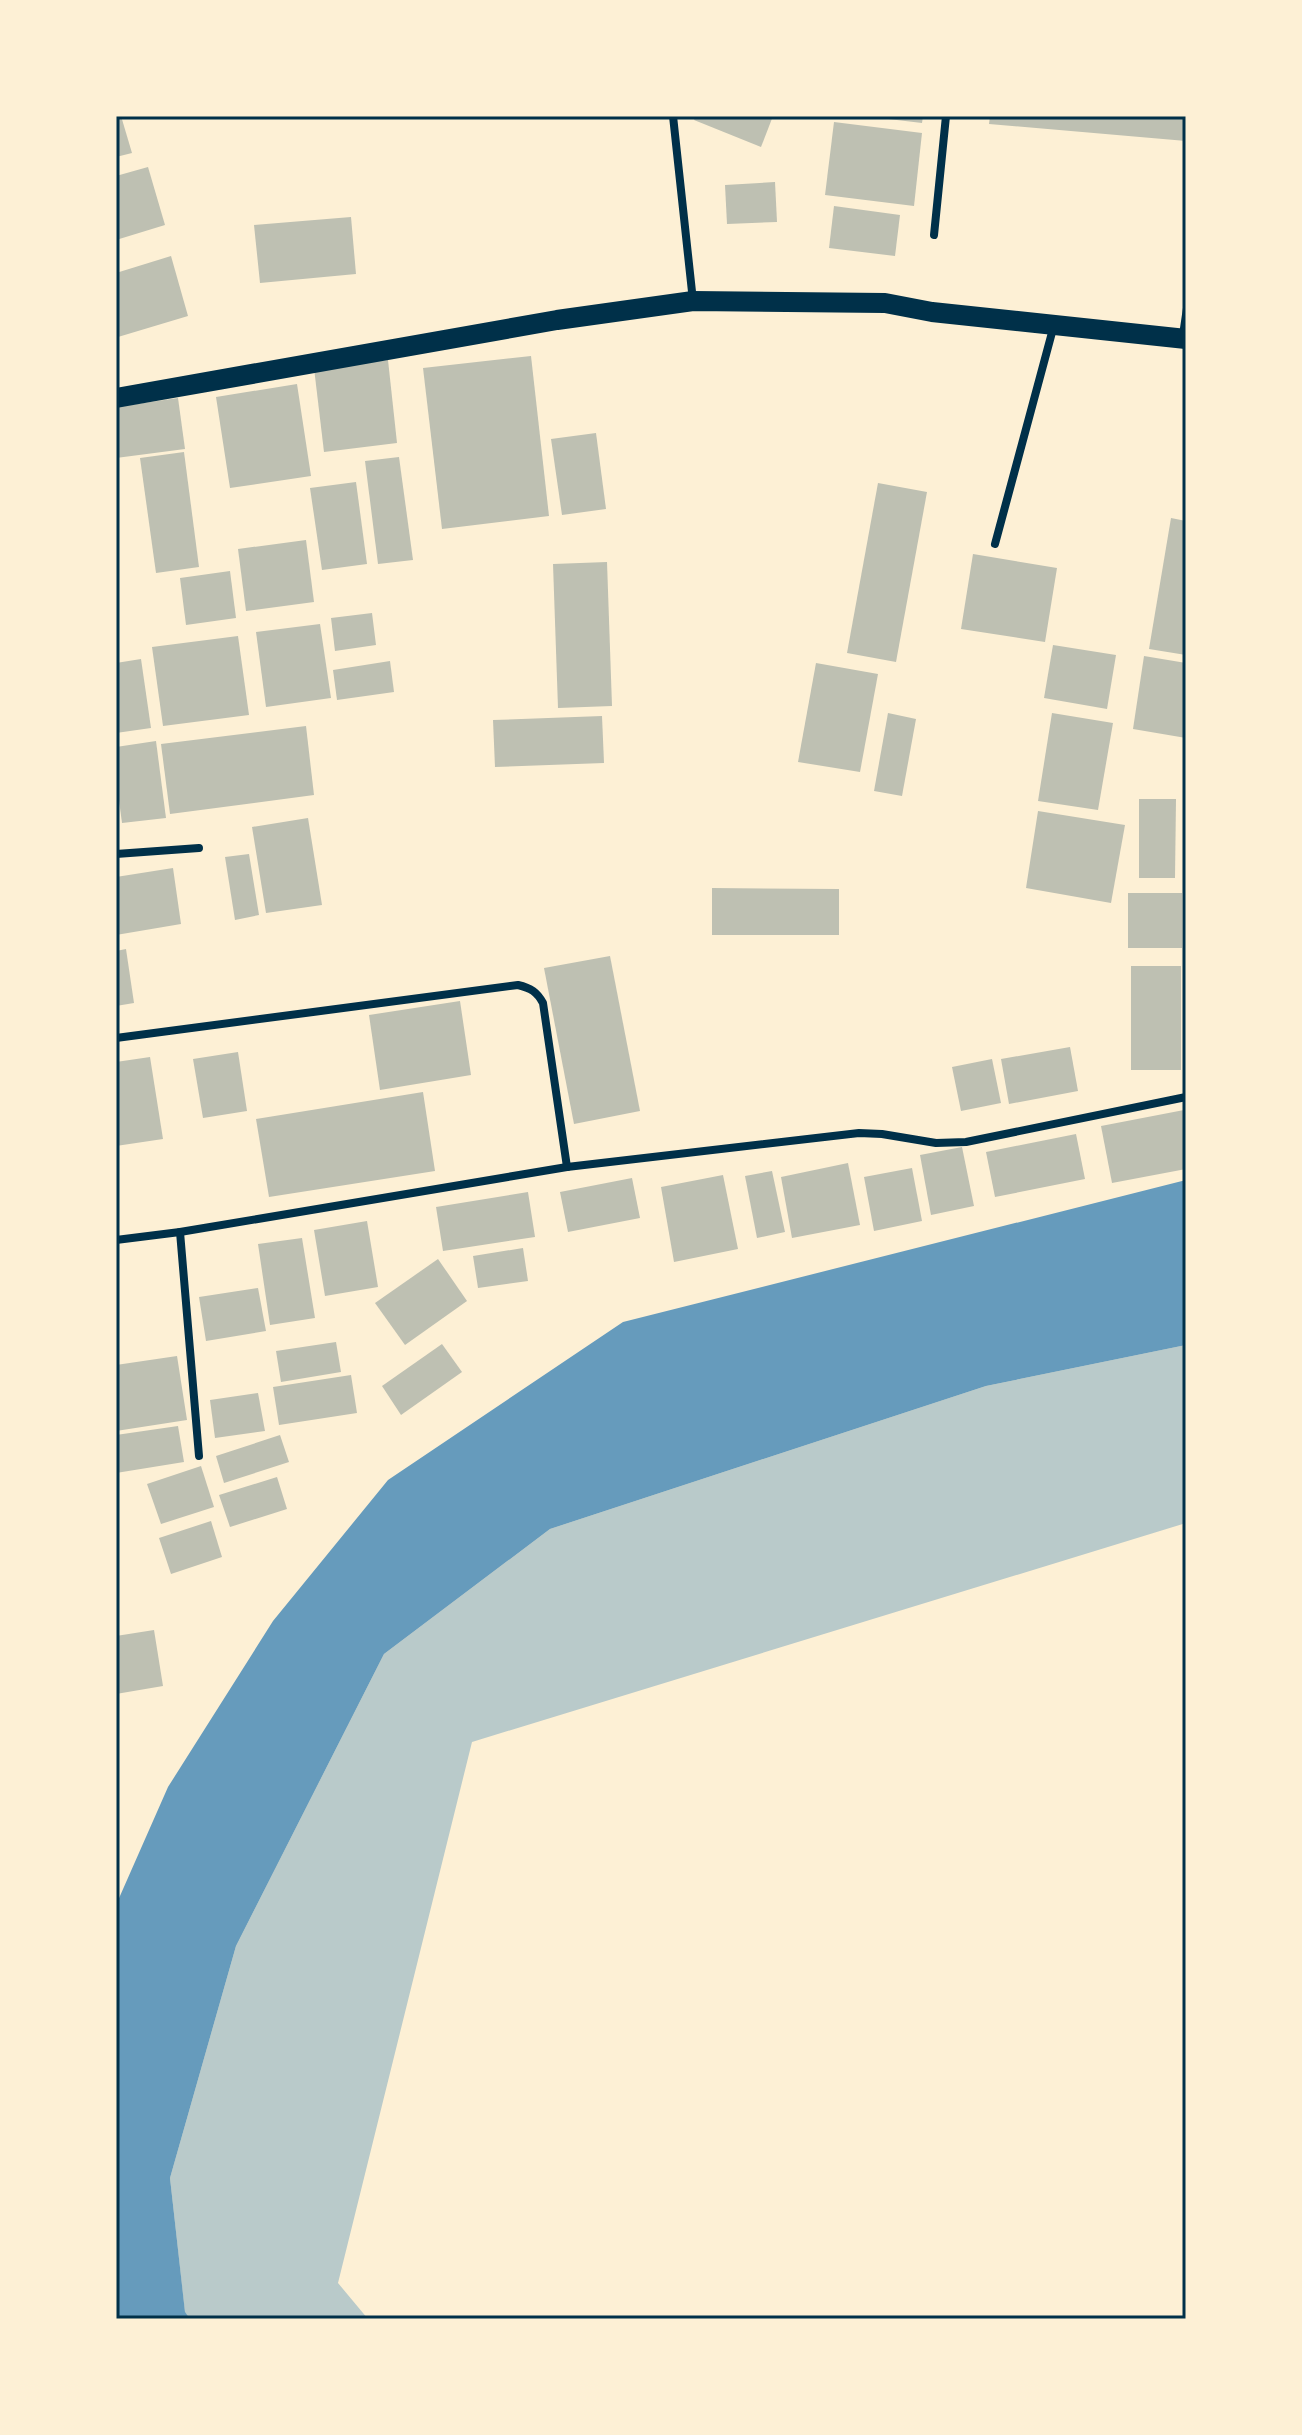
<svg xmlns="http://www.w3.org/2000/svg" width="1302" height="2435" font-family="Arial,sans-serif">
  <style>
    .green { fill: #b9caca }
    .water { fill: #669bbc }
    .building { fill: #bec0b2 }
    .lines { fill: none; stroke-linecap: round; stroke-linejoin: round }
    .service { stroke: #003049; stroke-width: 6 }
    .minor { stroke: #003049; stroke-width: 8 }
    .primary { stroke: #003049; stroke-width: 20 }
    .neatline { fill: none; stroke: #003049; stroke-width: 3 }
  </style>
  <rect width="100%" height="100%" fill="#fdf0d5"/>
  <!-- green -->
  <polygon class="green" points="1186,1345 1186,1523 472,1742 338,2283 368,2319 190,2319 185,2313 170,2178 236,1946 384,1654 550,1529 986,1386"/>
  <!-- water -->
  <polygon class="water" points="1186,1180 1186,1345 986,1386 550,1529 384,1654 236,1946 170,2178 185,2312 190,2319 116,2319 116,1905 168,1787 273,1621 388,1480 623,1322"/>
  <!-- building -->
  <g class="building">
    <polygon points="116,116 121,116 132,153 116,157"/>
    <polygon points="696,116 773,116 761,147 694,120"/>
    <polygon points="880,116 923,116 922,123 880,118"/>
    <polygon points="990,116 1186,116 1186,141 989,124"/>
    <polygon points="834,122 922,133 914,206 825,195"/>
    <polygon points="148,167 165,225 116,240 116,176"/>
    <polygon points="775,182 777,222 727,224 725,185"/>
    <polygon points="834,206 900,215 895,256 829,248"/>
    <polygon points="351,217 356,274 260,283 254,225"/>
    <polygon points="171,256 188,316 118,337 116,329 116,273"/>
    <polygon points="531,356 549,516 442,529 423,368"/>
    <polygon points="388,360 397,443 324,452 314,368"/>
    <polygon points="297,384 311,476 230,488 216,397"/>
    <polygon points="178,398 185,449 116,458 116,407"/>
    <polygon points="596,433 606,509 562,515 551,439"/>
    <polygon points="184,452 199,567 156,573 140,458"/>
    <polygon points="399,457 413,560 378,564 365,461"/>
    <polygon points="356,482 367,564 322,570 310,488"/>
    <polygon points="878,483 927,492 896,662 847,653"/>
    <polygon points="1171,518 1186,521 1186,655 1149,649"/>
    <polygon points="306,540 314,602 246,611 238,549"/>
    <polygon points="973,554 1057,568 1045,642 961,629"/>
    <polygon points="607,562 612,706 558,708 553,564"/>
    <polygon points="230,571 236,618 186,625 180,578"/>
    <polygon points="372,613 376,645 335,651 331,618"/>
    <polygon points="320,624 331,698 266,707 256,632"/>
    <polygon points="238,636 249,715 163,726 152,647"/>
    <polygon points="1053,645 1116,655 1107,709 1044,698"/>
    <polygon points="1144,656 1186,663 1186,738 1133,729"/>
    <polygon points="141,659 151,728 116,733 116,663"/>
    <polygon points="390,661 394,692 337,700 333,670"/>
    <polygon points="816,663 878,674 860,772 798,762"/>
    <polygon points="888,713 916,719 902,796 874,791"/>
    <polygon points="1052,713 1113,723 1098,810 1038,801"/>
    <polygon points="602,716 604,763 495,767 493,720"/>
    <polygon points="306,726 314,795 170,814 161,744"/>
    <polygon points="156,741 166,818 122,823 116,778 116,747"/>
    <polygon points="1139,799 1176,799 1175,878 1139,878"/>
    <polygon points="1038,811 1125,825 1111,903 1026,888"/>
    <polygon points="308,818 322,905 266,913 252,827"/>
    <polygon points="249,854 259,915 235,920 225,857"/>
    <polygon points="173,868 181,924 116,935 116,877"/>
    <polygon points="712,888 839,889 839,935 712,935"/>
    <rect x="1128" y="893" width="54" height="55"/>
    <polygon points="126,949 134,1003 116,1006 116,951"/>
    <polygon points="610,956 640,1111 574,1124 544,968"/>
    <rect x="1131" y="966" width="50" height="104"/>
    <polygon points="460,1001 471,1075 380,1090 369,1015"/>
    <polygon points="1070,1047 1078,1091 1009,1104 1001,1059"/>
    <polygon points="238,1052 247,1111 203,1118 193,1059"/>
    <polygon points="150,1057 163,1139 116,1146 116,1062"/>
    <polygon points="992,1059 1001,1103 961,1111 952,1067"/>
    <polygon points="423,1092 435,1171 269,1197 256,1119"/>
    <polygon points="1184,1110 1186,1121 1186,1169 1112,1183 1101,1126"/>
    <polygon points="1076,1134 1085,1179 995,1197 986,1152"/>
    <polygon points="962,1147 974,1206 931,1215 920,1155"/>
    <polygon points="848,1163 860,1225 792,1238 781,1177"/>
    <polygon points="912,1168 922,1221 874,1231 864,1177"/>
    <polygon points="772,1171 785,1232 757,1238 745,1176"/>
    <polygon points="723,1175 738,1249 674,1262 661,1187"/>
    <polygon points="632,1178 640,1218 568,1232 560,1192"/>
    <polygon points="528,1192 535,1237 443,1251 436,1207"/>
    <polygon points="367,1221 378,1287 325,1296 314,1230"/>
    <polygon points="302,1238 315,1318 270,1325 258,1244"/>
    <polygon points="523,1248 528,1281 478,1288 473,1256"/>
    <polygon points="438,1259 467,1301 405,1345 375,1303"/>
    <polygon points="258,1288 266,1331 206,1341 199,1297"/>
    <polygon points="336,1342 341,1372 281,1382 276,1351"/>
    <polygon points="442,1344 462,1372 401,1415 382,1386"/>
    <polygon points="177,1356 187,1420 116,1431 116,1365"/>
    <polygon points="351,1375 357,1413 279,1425 273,1387"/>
    <polygon points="258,1393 265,1431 215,1438 210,1400"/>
    <polygon points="178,1426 184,1462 116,1473 116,1435"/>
    <polygon points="280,1435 289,1462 224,1483 216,1456"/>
    <polygon points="201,1466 214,1507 161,1524 147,1484"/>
    <polygon points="277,1477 287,1509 230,1527 219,1495"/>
    <polygon points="211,1521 222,1557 171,1574 159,1538"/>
    <polygon points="154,1630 163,1686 116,1694 116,1636"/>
  </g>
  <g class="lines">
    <!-- service -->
    <polyline class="service" points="1182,335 1186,308"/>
    <!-- minor -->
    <g class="minor">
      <polyline points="673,116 693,301"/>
      <polyline points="934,235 946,116"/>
      <polyline points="995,544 1054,325"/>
      <polyline points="116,854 199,848"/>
      <path d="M116,1038L518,985C531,988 537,992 543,1003L567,1167"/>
      <polyline points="180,1232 199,1456"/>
      <polyline points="116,1240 180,1232 567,1167 859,1133 882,1134 936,1143 966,1142 1186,1097"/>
    </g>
    <!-- primary -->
    <polyline class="primary" points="116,398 557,320 693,301 885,303 932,312 1186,339"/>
  </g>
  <!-- border -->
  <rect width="1302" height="2435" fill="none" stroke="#fdf0d5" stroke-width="236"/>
  <rect x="118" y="118" width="1066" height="2199" class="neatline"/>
</svg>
